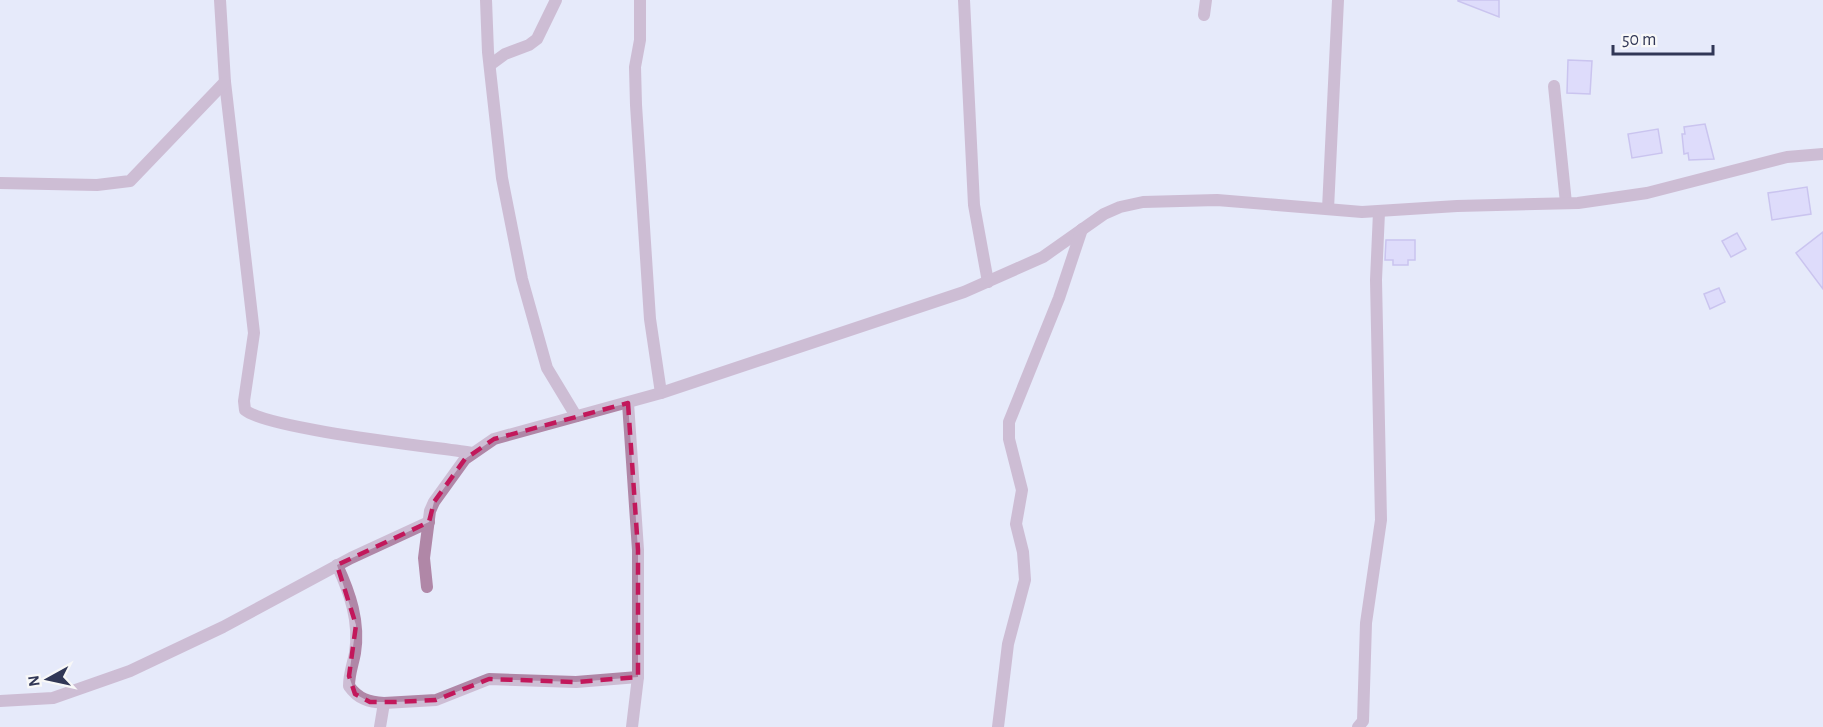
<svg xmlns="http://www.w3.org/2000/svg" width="1823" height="727" font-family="'Alegreya Sans',sans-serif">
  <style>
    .building { fill: #d6cdfc; stroke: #a897e2; stroke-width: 1.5 }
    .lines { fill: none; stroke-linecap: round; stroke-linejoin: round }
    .minor { stroke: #b087a7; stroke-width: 12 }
    .marked { fill: none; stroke: #c2185b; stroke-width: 4.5; stroke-dasharray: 12 8; stroke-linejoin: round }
  </style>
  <rect width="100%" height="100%" fill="#e6eafa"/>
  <!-- building -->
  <g class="building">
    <polygon points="1458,0 1499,0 1499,17 1458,1"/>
    <polygon points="1568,60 1592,61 1590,94 1567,93"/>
    <polygon points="1705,124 1714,159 1689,160 1688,153 1684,154 1682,134 1685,134 1684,127"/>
    <polygon points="1658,129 1662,153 1632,158 1628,134"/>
    <polygon points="1807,187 1811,214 1772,220 1768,193"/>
    <polygon points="1823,232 1823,289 1796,253"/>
    <polygon points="1737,233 1746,249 1731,257 1722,241"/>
    <polygon points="1386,240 1415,240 1415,260 1408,260 1408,265 1393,265 1393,260 1385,260"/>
    <polygon points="1719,288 1725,302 1710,309 1704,294"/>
  </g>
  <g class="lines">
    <!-- minor -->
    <g class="minor">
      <path d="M220,0L225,82L254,333L244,401L245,410C267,429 434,447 473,453"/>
      <polyline points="486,0 488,52 502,178 522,279 547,368 576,416"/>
      <polyline points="640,0 640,40 635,67 636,105 650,319 661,393"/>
      <polyline points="964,0 974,205 988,282"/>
      <polyline points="1204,15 1206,0"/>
      <polyline points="490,65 505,54 529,45 537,39 556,0"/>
      <polyline points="1554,86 1566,203"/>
      <polyline points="0,183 97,185 130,181 225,82"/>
      <polyline points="1328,209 1338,0"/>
      <path d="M337,565C350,593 360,622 355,653C353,664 349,674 349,686C358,699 369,702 384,703"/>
      <polyline points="427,587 424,558 430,511 434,502 465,459 494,439 661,393 964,292 1043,257 1104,214 1120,207 1143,202 1217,200 1362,212 1457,206 1578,203 1647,193 1787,157 1823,154"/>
      <polyline points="0,701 53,698 130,671 223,627 351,558 429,522"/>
      <polyline points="380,727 384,703 436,700 489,679 576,682 638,677 638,550 628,403"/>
      <polyline points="632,727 638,677"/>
      <polyline points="998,727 1008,644 1025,580 1023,552 1016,524 1022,490 1009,439 1009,422 1059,298 1082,229"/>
      <polyline points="1358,727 1363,721 1366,623 1381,520 1376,280 1379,212"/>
    </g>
  </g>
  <!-- marked area -->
  <path d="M0 0H1823V727H0ZM628,403L638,550V677L576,682L489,679L436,700L396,702H370L355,694L349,676L356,625L337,565L429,522L434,502L465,459L494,439Z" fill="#e6eafa" fill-opacity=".55" fill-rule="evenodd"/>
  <path class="marked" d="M628,403L638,550V677L576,682L489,679L436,700L396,702H370L355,694L349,676L356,625L337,565L429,522L434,502L465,459L494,439Z"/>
  <!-- north arrow -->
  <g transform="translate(48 679) rotate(262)" stroke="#f8f8f8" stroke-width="4.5" paint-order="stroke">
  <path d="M0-4.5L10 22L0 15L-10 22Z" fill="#313756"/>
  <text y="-9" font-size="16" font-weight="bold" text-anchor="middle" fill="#313756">N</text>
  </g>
  <!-- scale -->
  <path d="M1613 45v9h100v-9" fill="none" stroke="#313756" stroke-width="3"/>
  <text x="1622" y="45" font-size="18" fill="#313756" stroke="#f8f8f8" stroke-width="4.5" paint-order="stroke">50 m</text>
</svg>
